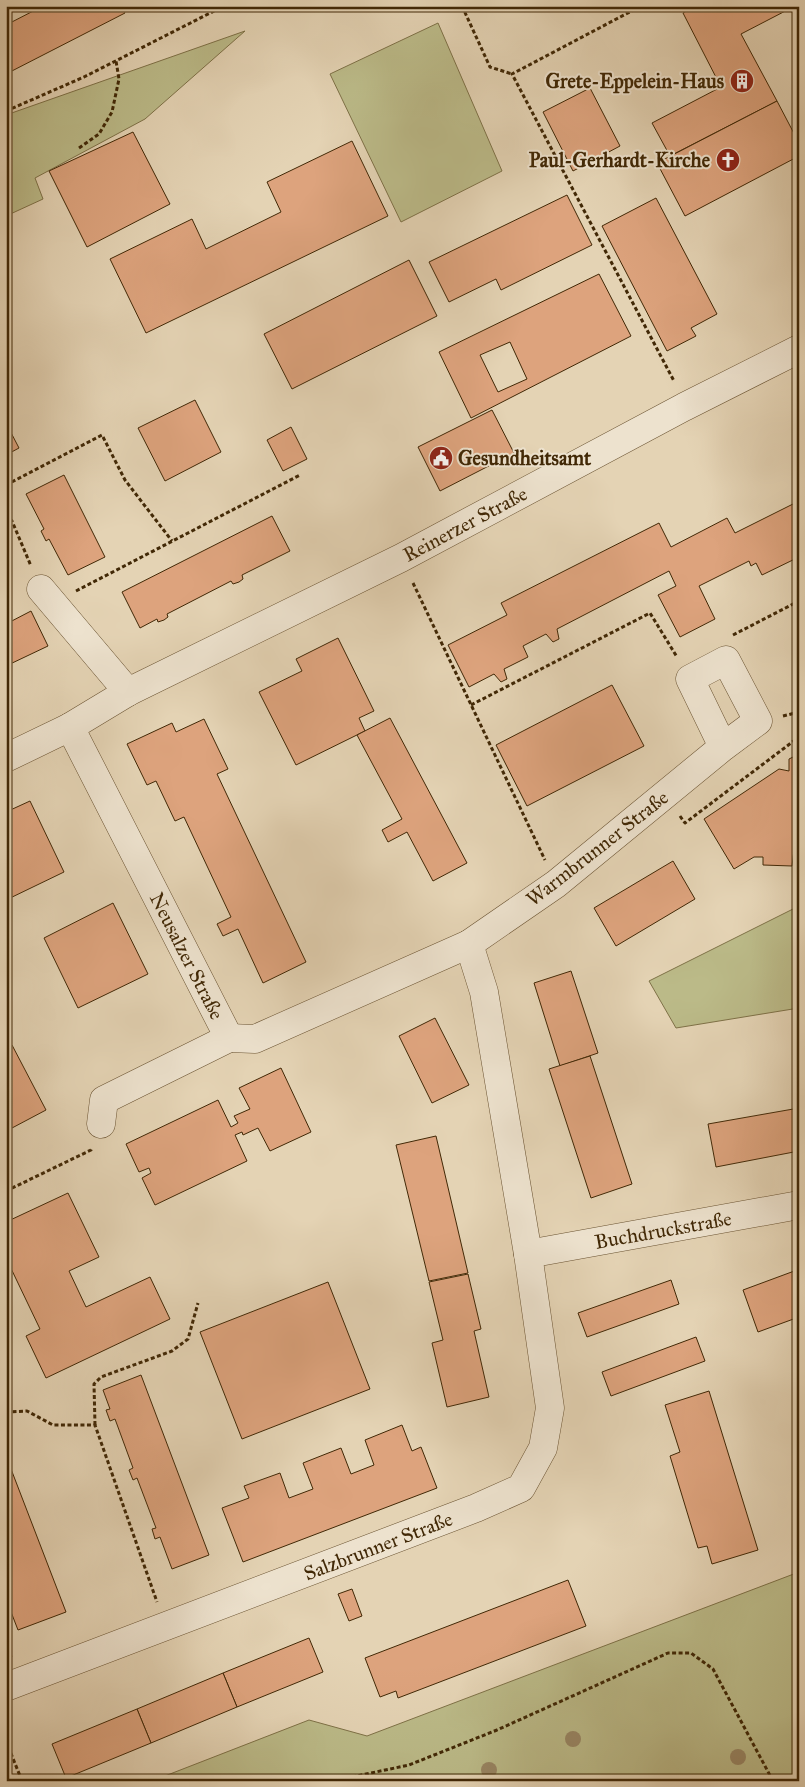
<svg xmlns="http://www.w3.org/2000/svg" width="805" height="1787" font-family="'IM FELL Great Primer',serif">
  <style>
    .green { fill: #bbba88; stroke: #7e7147 }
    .building { fill: #dda37d; stroke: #412806; fill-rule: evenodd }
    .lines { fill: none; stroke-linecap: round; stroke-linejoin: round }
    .minor-casing { stroke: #6a5332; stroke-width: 29 }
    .path { stroke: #412806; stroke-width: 3; stroke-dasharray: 4 2.5; stroke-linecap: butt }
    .minor { stroke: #ede2ce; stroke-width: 28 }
    .tree { fill: #988563 }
    .labels { text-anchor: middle; stroke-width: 4; stroke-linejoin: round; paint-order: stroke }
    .poi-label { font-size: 20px; font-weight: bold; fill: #412806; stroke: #ede2ce; text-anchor: end }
    .street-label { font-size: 20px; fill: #412806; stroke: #ede2ce }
  </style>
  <rect width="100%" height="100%" fill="#e4d3b4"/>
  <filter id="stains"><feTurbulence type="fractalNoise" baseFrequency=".004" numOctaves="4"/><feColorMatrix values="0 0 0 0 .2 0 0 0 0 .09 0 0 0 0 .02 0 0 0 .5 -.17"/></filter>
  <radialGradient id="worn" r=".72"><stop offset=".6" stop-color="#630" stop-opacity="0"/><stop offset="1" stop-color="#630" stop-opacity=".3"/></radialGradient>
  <!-- green -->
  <g class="green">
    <polygon points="438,23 502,171 401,222 330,74"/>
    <polygon points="245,31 145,119 35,178 43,199 6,216 6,115"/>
    <polygon points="799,906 799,1008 676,1028 649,981"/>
    <polygon points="799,1572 799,1781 152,1781 309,1720 367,1736"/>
  </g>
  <!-- building -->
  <g class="building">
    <polygon points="43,6 121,6 125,13 6,74 6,25"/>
    <polygon points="695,6 795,6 741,34 777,101 670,156 652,123 721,87 683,13"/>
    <polygon points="590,88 620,146 573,171 543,112"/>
    <polygon points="777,101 799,143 799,156 685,216 657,163"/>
    <polygon points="133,132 170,204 87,247 49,171"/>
    <polygon points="352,141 388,216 146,333 110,259 192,219 206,249 281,212 267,182"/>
    <polygon points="567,195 592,245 501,290 496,279 449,302 429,262"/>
    <polygon points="656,198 717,314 691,328 696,336 667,351 602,226"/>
    <polygon points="409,260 437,316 292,389 264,334"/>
    <path d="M599,274L631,336L471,418L439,352ZM510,342L527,379L498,392L480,355Z"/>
    <polygon points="195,400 221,452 165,481 138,428"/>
    <polygon points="492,410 514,453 440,491 418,447"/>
    <polygon points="6,423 19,448 6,455"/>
    <polygon points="291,427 307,459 283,471 267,440"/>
    <polygon points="64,475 105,557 68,575 49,539 46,541 41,531 44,529 26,494"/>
    <polygon points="799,501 799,557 762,575 756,563 751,566 749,561 699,586 715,619 680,637 658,595 676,586 669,571 557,629 559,639 553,642 546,634 523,646 528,657 504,669 507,679 501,682 494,674 469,687 448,645 507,615 501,603 659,523 671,547 727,518 735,533"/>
    <polygon points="272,516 290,551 242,575 243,579 239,582 233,584 231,581 167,614 168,617 164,620 158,622 157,619 140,628 122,592"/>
    <polygon points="31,611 48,646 8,665 11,671 6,673 6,624"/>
    <polygon points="338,638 374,711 359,718 365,731 296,765 259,692 302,671 296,659"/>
    <polygon points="612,685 644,746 527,806 496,745"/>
    <polygon points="390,718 467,863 433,881 407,832 388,842 382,830 402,819 357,735"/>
    <polygon points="204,719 228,769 217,774 306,962 263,983 238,929 223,936 217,924 231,917 184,817 175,821 156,781 147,785 127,744 172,723 176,732"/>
    <polygon points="799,754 799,832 796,833 792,866 763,865 763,857 754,857 734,869 704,819 779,769 789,771 789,759"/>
    <polygon points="30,801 64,872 6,900 6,812"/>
    <polygon points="673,861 695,899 616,946 594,908"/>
    <polygon points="113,903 148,974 78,1008 44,938"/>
    <polygon points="571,971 598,1053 560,1066 534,983"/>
    <polygon points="435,1018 469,1085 432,1103 399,1036"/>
    <polygon points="12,1045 46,1110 12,1128 6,1116 6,1048"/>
    <polygon points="590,1056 632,1184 591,1198 549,1069"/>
    <polygon points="281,1068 311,1132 270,1151 258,1128 243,1135 242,1132 235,1135 247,1161 155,1205 142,1178 151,1173 149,1168 139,1172 126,1144 218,1100 231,1127 238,1123 234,1116 250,1109 239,1088"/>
    <polygon points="799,1108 799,1151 716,1167 708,1124"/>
    <polygon points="436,1136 468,1273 429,1281 396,1145"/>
    <polygon points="68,1193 99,1257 69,1271 86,1307 150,1277 170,1319 46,1378 26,1336 40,1329 6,1258 6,1222"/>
    <polygon points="797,1270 799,1276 799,1317 758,1332 743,1290"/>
    <polygon points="468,1274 481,1329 474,1331 489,1397 447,1407 432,1343 443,1340 429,1282"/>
    <polygon points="671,1280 679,1304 587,1337 578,1313"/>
    <polygon points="328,1282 370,1389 242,1439 200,1332"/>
    <polygon points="696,1337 705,1361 611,1396 602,1372"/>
    <polygon points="141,1375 209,1555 172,1569 160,1537 155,1539 152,1529 156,1528 137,1478 133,1480 129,1470 133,1468 115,1419 110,1421 106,1410 110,1409 103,1390"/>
    <polygon points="709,1391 758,1550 712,1564 707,1546 698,1548 670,1456 680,1452 665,1405"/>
    <polygon points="402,1425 412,1451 421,1447 437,1488 243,1562 222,1508 249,1498 244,1486 280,1473 289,1498 313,1489 303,1463 341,1448 351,1474 374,1465 365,1440"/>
    <polygon points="6,1456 66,1612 18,1630 6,1599"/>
    <polygon points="568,1580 586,1626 398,1698 396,1691 380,1697 365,1658"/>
    <polygon points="352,1589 362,1616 349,1621 338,1594"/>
    <polygon points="309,1638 323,1672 237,1707 223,1673"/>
    <polygon points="223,1673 237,1707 151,1743 137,1709"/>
    <polygon points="137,1709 151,1743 66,1778 52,1744"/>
  </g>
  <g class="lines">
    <!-- minor casing -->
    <g class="minor-casing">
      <g id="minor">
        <polyline points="41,589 128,692"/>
        <polyline points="70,727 229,1038 104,1100 101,1124"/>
        <polyline points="6,758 70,727 128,692 401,558 684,407 799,349"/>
        <polyline points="229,1038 255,1039 469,944 556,884 723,747 758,721 726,660 690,679 723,747"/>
        <polyline points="528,1254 799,1205"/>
        <polyline points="6,1687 476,1508 521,1488 543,1448 550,1408 528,1254 484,992 469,944"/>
      </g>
    </g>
    <!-- path -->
    <g class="path">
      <polyline points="462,6 490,67 512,74"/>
      <polyline points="641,6 512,74 674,381"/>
      <polyline points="797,65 799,71"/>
      <polyline points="6,111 84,77 220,8 220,6"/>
      <polyline points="79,148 99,134 112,112 119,79 116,61"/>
      <polyline points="6,485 102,435 125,480 172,541"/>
      <polyline points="6,514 12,521 31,566"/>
      <polyline points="413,583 545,860"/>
      <polyline points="76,591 300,475"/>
      <polyline points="733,635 799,601"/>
      <polyline points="471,705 650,613 677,657"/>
      <polyline points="783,716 799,712"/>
      <polyline points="680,816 685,823 799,737"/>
      <polyline points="6,1191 91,1150 92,1148"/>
      <polyline points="6,1412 27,1411 53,1425 95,1425 157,1602"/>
      <polyline points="95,1425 94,1384 101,1377 172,1351 188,1339 198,1303"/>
      <polyline points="6,1643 11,1657"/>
      <polyline points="6,1741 22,1781"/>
      <polyline points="333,1781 409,1765 497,1730 668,1653 691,1653 713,1669 773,1781"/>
    </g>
    <!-- minor -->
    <use href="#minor" class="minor"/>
  </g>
  <!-- trees -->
  <g class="tree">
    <circle cx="573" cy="1739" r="8"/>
    <circle cx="738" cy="1757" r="8"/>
    <circle cx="489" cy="1770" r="8"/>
  </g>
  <!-- icons -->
  <defs>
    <g id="building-disc" transform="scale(1.25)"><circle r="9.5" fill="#8f2418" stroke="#ede2ce"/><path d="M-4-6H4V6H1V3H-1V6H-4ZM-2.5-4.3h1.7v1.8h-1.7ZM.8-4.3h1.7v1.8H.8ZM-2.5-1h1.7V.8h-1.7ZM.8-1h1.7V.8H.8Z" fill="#fff"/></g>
    <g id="church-disc" transform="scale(1.25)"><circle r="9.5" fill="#8f2418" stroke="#ede2ce"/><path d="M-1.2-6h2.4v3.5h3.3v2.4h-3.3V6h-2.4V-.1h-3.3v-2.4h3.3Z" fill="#fff"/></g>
    <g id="civic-disc" transform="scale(1.25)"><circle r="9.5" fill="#8f2418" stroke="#ede2ce"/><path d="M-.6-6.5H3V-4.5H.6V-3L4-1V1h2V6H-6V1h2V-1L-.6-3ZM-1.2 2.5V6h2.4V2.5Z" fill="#fff"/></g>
  </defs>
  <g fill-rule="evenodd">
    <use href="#building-disc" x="742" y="81"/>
    <use href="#church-disc" x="728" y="160"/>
    <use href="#civic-disc" x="441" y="458"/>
  </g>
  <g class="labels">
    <!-- poi labels -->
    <g class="poi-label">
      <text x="724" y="88">Grete-Eppelein-Haus</text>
      <text x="710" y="167">Paul-Gerhardt-Kirche</text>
      <text x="458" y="465" text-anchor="start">Gesundheitsamt</text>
    </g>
    <!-- street labels -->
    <g class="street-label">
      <text transform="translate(465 524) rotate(-28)" y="7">Reinerzer Straße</text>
      <text transform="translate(597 848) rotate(-38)" y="7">Warmbrunner Straße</text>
      <text transform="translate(187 956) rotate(63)" y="7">Neusalzer Straße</text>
      <text transform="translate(663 1230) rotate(-10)" y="7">Buchdruckstraße</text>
      <text transform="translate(378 1546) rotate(-21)" y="7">Salzbrunner Straße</text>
    </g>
  </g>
  <!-- margin -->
  <rect width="805" height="1787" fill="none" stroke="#e4d3b4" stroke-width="25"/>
  <rect x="8" y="8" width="790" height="1772" fill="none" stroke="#412806" stroke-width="2.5"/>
  <rect x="12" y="12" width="780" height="1762" fill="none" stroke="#412806"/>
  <rect width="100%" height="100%" filter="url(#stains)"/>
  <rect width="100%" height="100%" fill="url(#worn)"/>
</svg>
